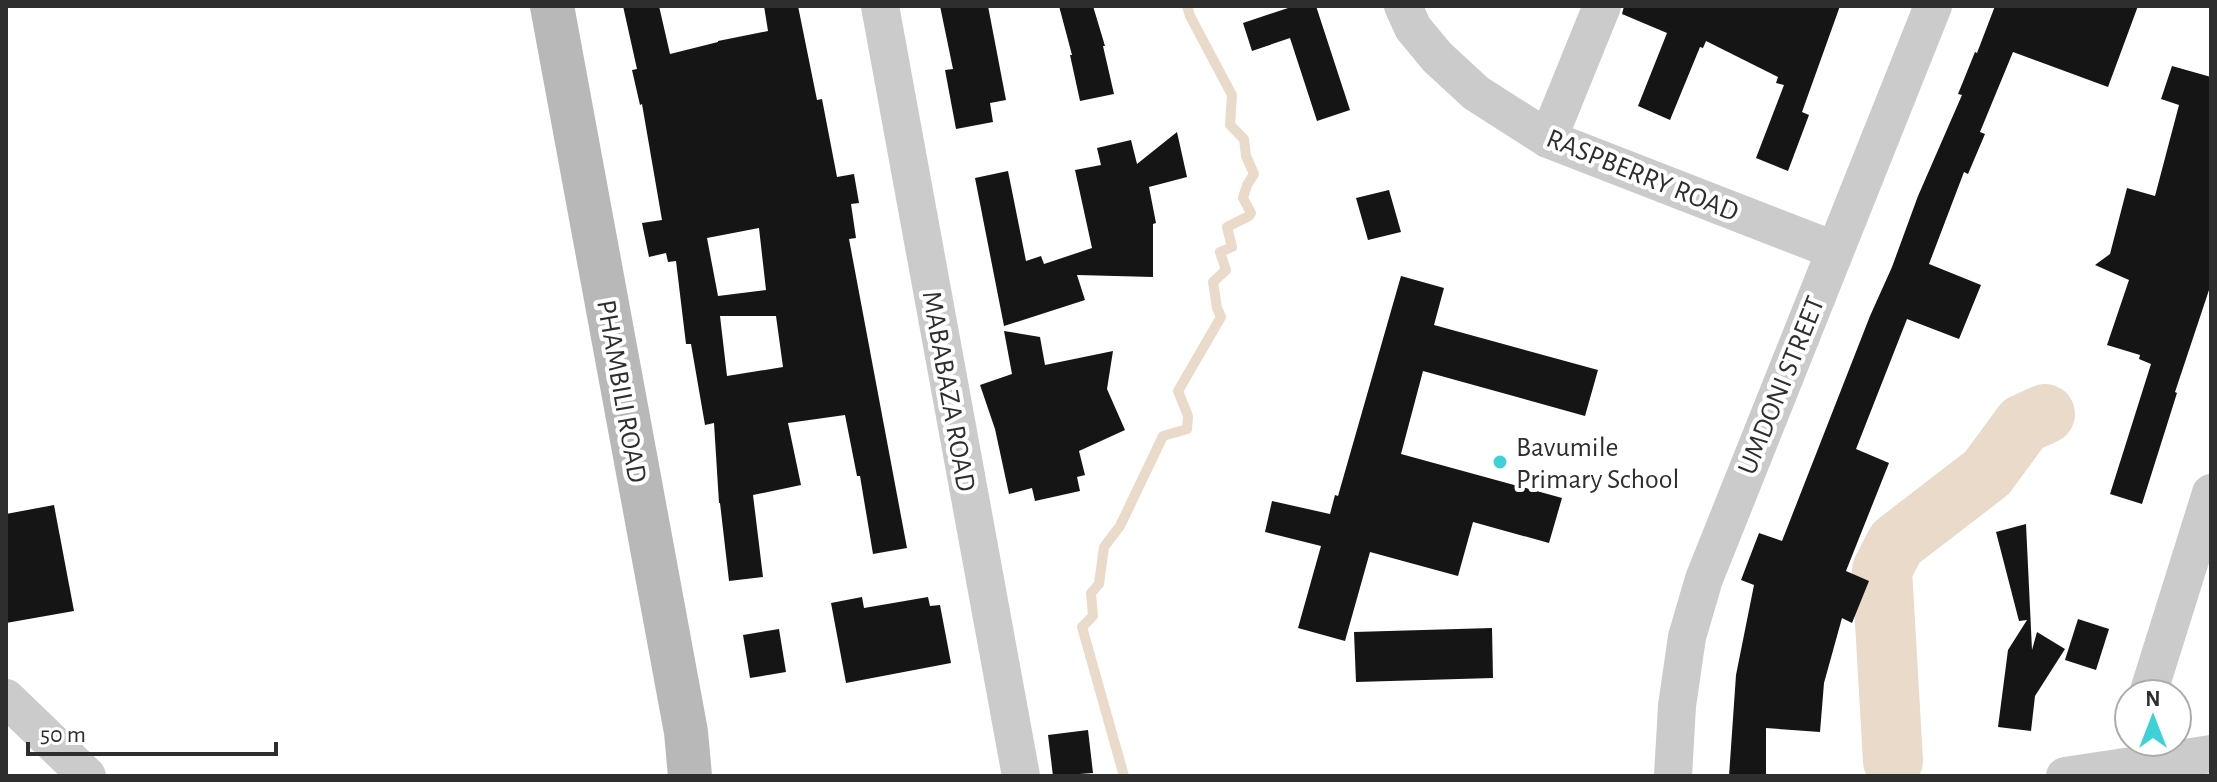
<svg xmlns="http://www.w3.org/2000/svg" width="2217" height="782" font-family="'Alegreya Sans',sans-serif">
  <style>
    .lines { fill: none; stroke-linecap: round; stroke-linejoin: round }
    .stream { stroke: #e9daca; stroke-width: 10 }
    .river { stroke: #e9daca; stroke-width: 60 }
    .building { fill: #151515; fill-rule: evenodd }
    .street { stroke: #cbcbcb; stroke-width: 38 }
    .secondary { stroke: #b8b8b8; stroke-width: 44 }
    .poi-dot { fill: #3ed1d7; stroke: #fff; stroke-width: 3 }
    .labels { text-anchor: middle; stroke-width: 8; stroke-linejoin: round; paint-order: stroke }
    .street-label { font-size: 28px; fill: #2e2e2e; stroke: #fff }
    .poi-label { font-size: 28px; fill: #2e2e2e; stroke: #fff; text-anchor: start }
  </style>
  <rect width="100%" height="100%" fill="#fff"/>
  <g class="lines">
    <!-- stream -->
    <polyline class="stream" points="1124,776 1082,627 1093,616 1091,593 1099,584 1104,547 1120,526 1163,436 1187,429 1188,416 1178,391 1221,317 1217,308 1213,282 1226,270 1220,252 1232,247 1227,227 1249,216 1251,213 1243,198 1247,185 1254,174 1246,156 1244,139 1230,125 1232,95 1190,16 1187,6"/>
    <!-- river -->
    <polyline class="river" points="1893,761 1882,570 1896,543 1987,473 2023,424 2045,414"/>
  </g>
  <!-- building -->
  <g class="building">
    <path d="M623,6H659L670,54L718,42V41L768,31L764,6H798L817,100L822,99L837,177L854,174L859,203L851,204L856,238L849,239L907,548L873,554L860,476H857L845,415L788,423L801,485L753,495L763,577L729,581L720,503H719L714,423L705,425L691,344H686L676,261L668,262L666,253L649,257L642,223L662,220L642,104L640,105L632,70L637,69ZM759,228L766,290L718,296L707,238ZM720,316H776L783,367L727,376Z"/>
    <polygon points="940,6 988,6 1006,100 990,103 993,122 956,129 945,70 953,69"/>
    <polygon points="1059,6 1093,6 1105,46 1103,46 1114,94 1080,101 1070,55 1072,55"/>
    <polygon points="1294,6 1316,6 1350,110 1317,121 1290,38 1252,51 1243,23"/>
    <polygon points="1624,6 1840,6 1802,112 1809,115 1788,171 1756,158 1784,85 1776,83 1778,77 1706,41 1703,48 1700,47 1670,120 1638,106 1667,33 1622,14"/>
    <polygon points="1995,6 2138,6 2108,87 2013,52 1980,132 1985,134 1968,174 1964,172 1929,264 1981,285 1959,339 1907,319 1856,449 1889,463 1846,571 1869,581 1852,623 1842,618 1824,683 1820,732 1766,728 1766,776 1729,776 1736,675 1754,585 1741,580 1759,533 1782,541 1870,316 1892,267 1918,196 1962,95 1958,94 1975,52 1977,53"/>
    <polygon points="2172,66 2211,77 2211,284 2175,392 2177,393 2142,504 2110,494 2151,364 2139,359 2140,355 2107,345 2129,280 2095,265 2110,254 2127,188 2155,196 2179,105 2161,99"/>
    <polygon points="1177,132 1187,177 1149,187 1156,223 1153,224 1153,277 1077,275 1085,300 1004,326 975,178 1008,171 1026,261 1041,256 1044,264 1092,248 1075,170 1101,165 1097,148 1131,140 1137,164"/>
    <polygon points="1389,190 1401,232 1368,240 1356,198"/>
    <polygon points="1401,276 1444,288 1434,325 1598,370 1585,416 1423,371 1401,454 1562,498 1549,543 1473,522 1458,576 1370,552 1345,641 1298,628 1321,546 1265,532 1272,501 1330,514 1335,495 1338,496"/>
    <polygon points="1004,331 1040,337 1045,365 1113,351 1107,389 1125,430 1079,451 1085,475 1077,477 1080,491 1035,501 1032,488 1009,494 995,429 980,385 1012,374"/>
    <polygon points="54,505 74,611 6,623 6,514"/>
    <polygon points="2026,524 2032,650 2037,632 2065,649 2035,696 2031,731 1998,727 2008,650 2027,620 2019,621 1996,532"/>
    <polygon points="862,597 864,608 928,597 930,606 940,605 951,663 846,683 831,603"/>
    <polygon points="2078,619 2109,629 2096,670 2065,660"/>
    <polygon points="1492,628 1493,678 1356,682 1354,632"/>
    <polygon points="779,629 786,672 750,678 743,635"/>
    <polygon points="1088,730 1093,773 1053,776 1048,735"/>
  </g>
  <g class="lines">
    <!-- street -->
    <g class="street">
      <polyline points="880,6 1021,776"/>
      <polyline points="1403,6 1413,28 1437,57 1476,93 1548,139 1834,250"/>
      <polyline points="1548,139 1602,6"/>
      <polyline points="2148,694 2211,493"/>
      <polyline points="6,698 87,776"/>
      <polyline points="1673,776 1677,706 1687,637 1704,579 1933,6"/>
      <polyline points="2065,776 2211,754"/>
    </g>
    <!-- secondary -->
    <polyline class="secondary" points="552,6 686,732 690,776"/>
  </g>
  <!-- markers -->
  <circle class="poi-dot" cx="1500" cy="462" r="8"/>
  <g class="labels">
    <!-- street labels -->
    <g class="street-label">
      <text transform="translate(1643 174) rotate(22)" y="10">RASPBERRY ROAD</text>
      <text transform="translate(1780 385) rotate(-68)" y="10">UMDONI STREET</text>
      <text transform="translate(623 391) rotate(80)" y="10">PHAMBILI ROAD</text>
      <text transform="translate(950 391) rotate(80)" y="10">MABABAZA ROAD</text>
    </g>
    <!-- poi labels -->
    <g class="poi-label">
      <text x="1516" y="456">Bavumile<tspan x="1516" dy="32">Primary School</tspan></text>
    </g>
  </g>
  <!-- border -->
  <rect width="2217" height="782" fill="none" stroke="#2e2e2e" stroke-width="16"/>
  <!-- north arrow -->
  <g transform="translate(2153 718)"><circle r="38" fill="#ffffff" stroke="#ababab" stroke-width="2"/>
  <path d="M0-6L14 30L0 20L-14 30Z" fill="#3ed1d7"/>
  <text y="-12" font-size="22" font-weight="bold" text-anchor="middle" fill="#2e2e2e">N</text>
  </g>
  <!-- scale -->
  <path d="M28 742v12h248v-12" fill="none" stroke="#2e2e2e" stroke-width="4"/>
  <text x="40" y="742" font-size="24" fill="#2e2e2e" stroke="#ffffff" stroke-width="6" paint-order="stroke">50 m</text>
</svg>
